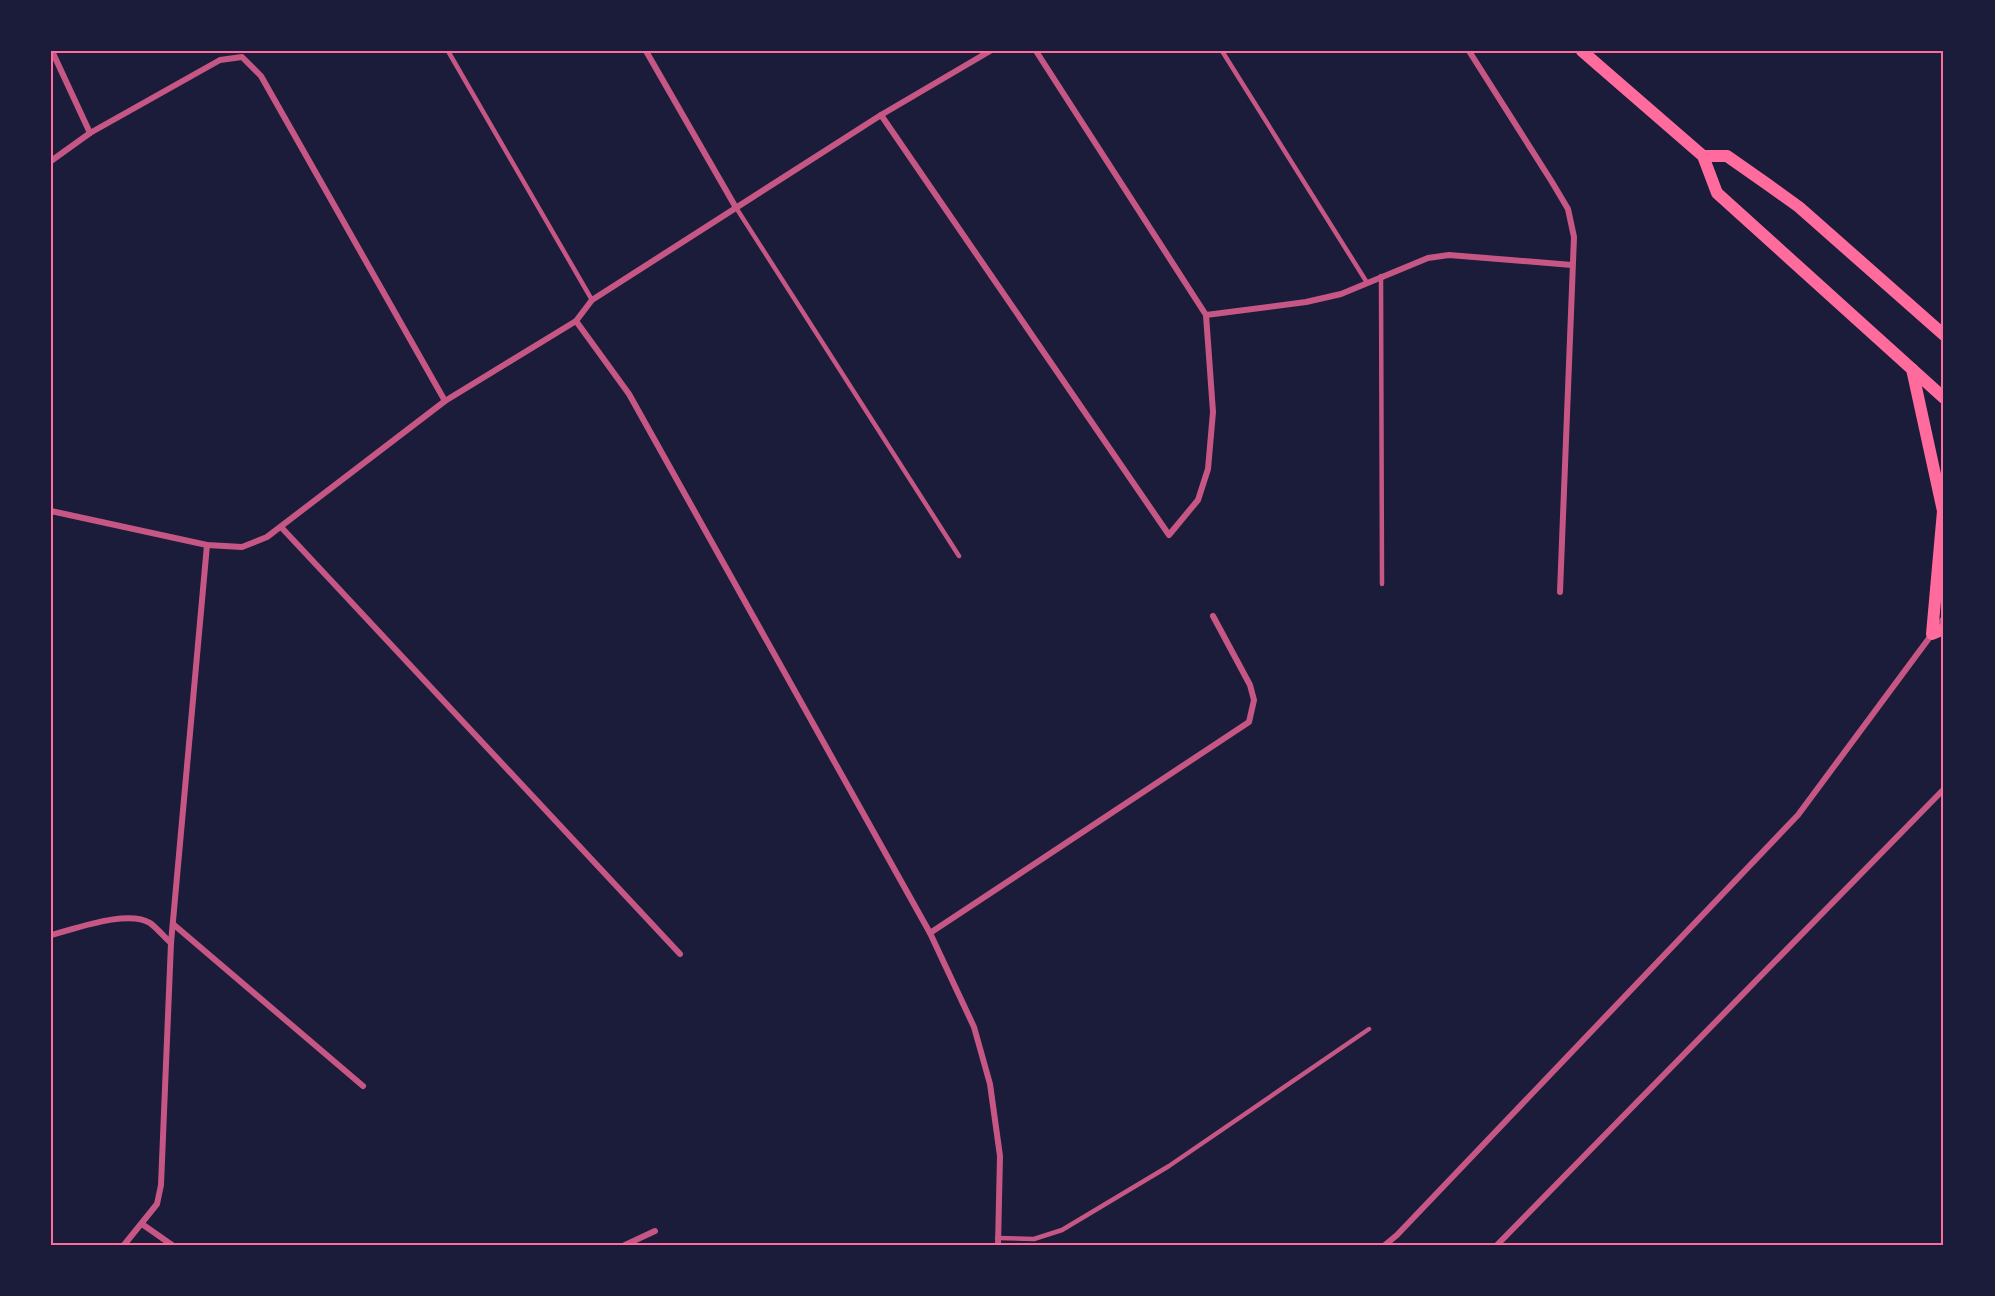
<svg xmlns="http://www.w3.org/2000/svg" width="1995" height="1296" font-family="Inter,sans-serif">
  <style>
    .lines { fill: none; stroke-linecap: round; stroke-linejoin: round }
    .service { stroke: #c65784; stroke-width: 4.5 }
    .minor { stroke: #c65784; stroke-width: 6 }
    .secondary { stroke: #ff6b9d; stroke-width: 12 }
    .neatline { fill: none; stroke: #ff6b9d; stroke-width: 2 }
  </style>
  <rect width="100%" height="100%" fill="#1b1b3a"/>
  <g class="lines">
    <!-- service -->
    <g class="service">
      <polyline points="448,51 592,300"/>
      <polyline points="1222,51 1366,281"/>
      <polyline points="735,206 959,556"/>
      <polyline points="1381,276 1382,584"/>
      <polyline points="997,1238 1034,1239 1062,1230 1169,1166 1369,1029"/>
    </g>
    <!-- minor -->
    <g class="minor">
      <polyline points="52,51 90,133"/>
      <polyline points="646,51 735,206"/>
      <polyline points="1469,51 1552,182 1568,209 1574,237 1560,592"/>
      <polyline points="881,115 1169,535 1198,500 1208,469 1213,412 1206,315 1036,51"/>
      <polyline points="51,161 90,133 220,60 242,57 261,76 445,401"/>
      <polyline points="1206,315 1306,302 1341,294 1428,258 1449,255 1572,265"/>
      <polyline points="576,321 629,394 930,933 974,1027 990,1084 1000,1156 998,1245"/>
      <polyline points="51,511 207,545 242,547 267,537 445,401 576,321 592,300 881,115 990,51"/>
      <polyline points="281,527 680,954"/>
      <polyline points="173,924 363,1086"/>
      <polyline points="930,933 1249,722 1254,700 1250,685 1213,616"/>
      <path d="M51,935C75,929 128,909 150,923C157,928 164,937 171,943"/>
      <polyline points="142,1224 172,1245"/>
      <polyline points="124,1245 157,1204 161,1185 171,943 207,545"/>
      <polyline points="625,1245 655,1231"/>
      <polyline points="1385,1245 1397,1235 1798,815 1944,618"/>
      <polyline points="1497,1245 1944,789"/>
    </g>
    <!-- secondary -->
    <g class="secondary">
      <polyline points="1582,51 1703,156 1717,193 1944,398"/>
      <polyline points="1703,156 1727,156 1767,184 1799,207 1944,335"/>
      <polyline points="1912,369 1943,511 1932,634 1944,629"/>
    </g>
  </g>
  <!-- border -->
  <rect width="1995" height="1296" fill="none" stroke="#1b1b3a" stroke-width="105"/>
  <rect x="52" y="52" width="1890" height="1192" class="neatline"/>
</svg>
